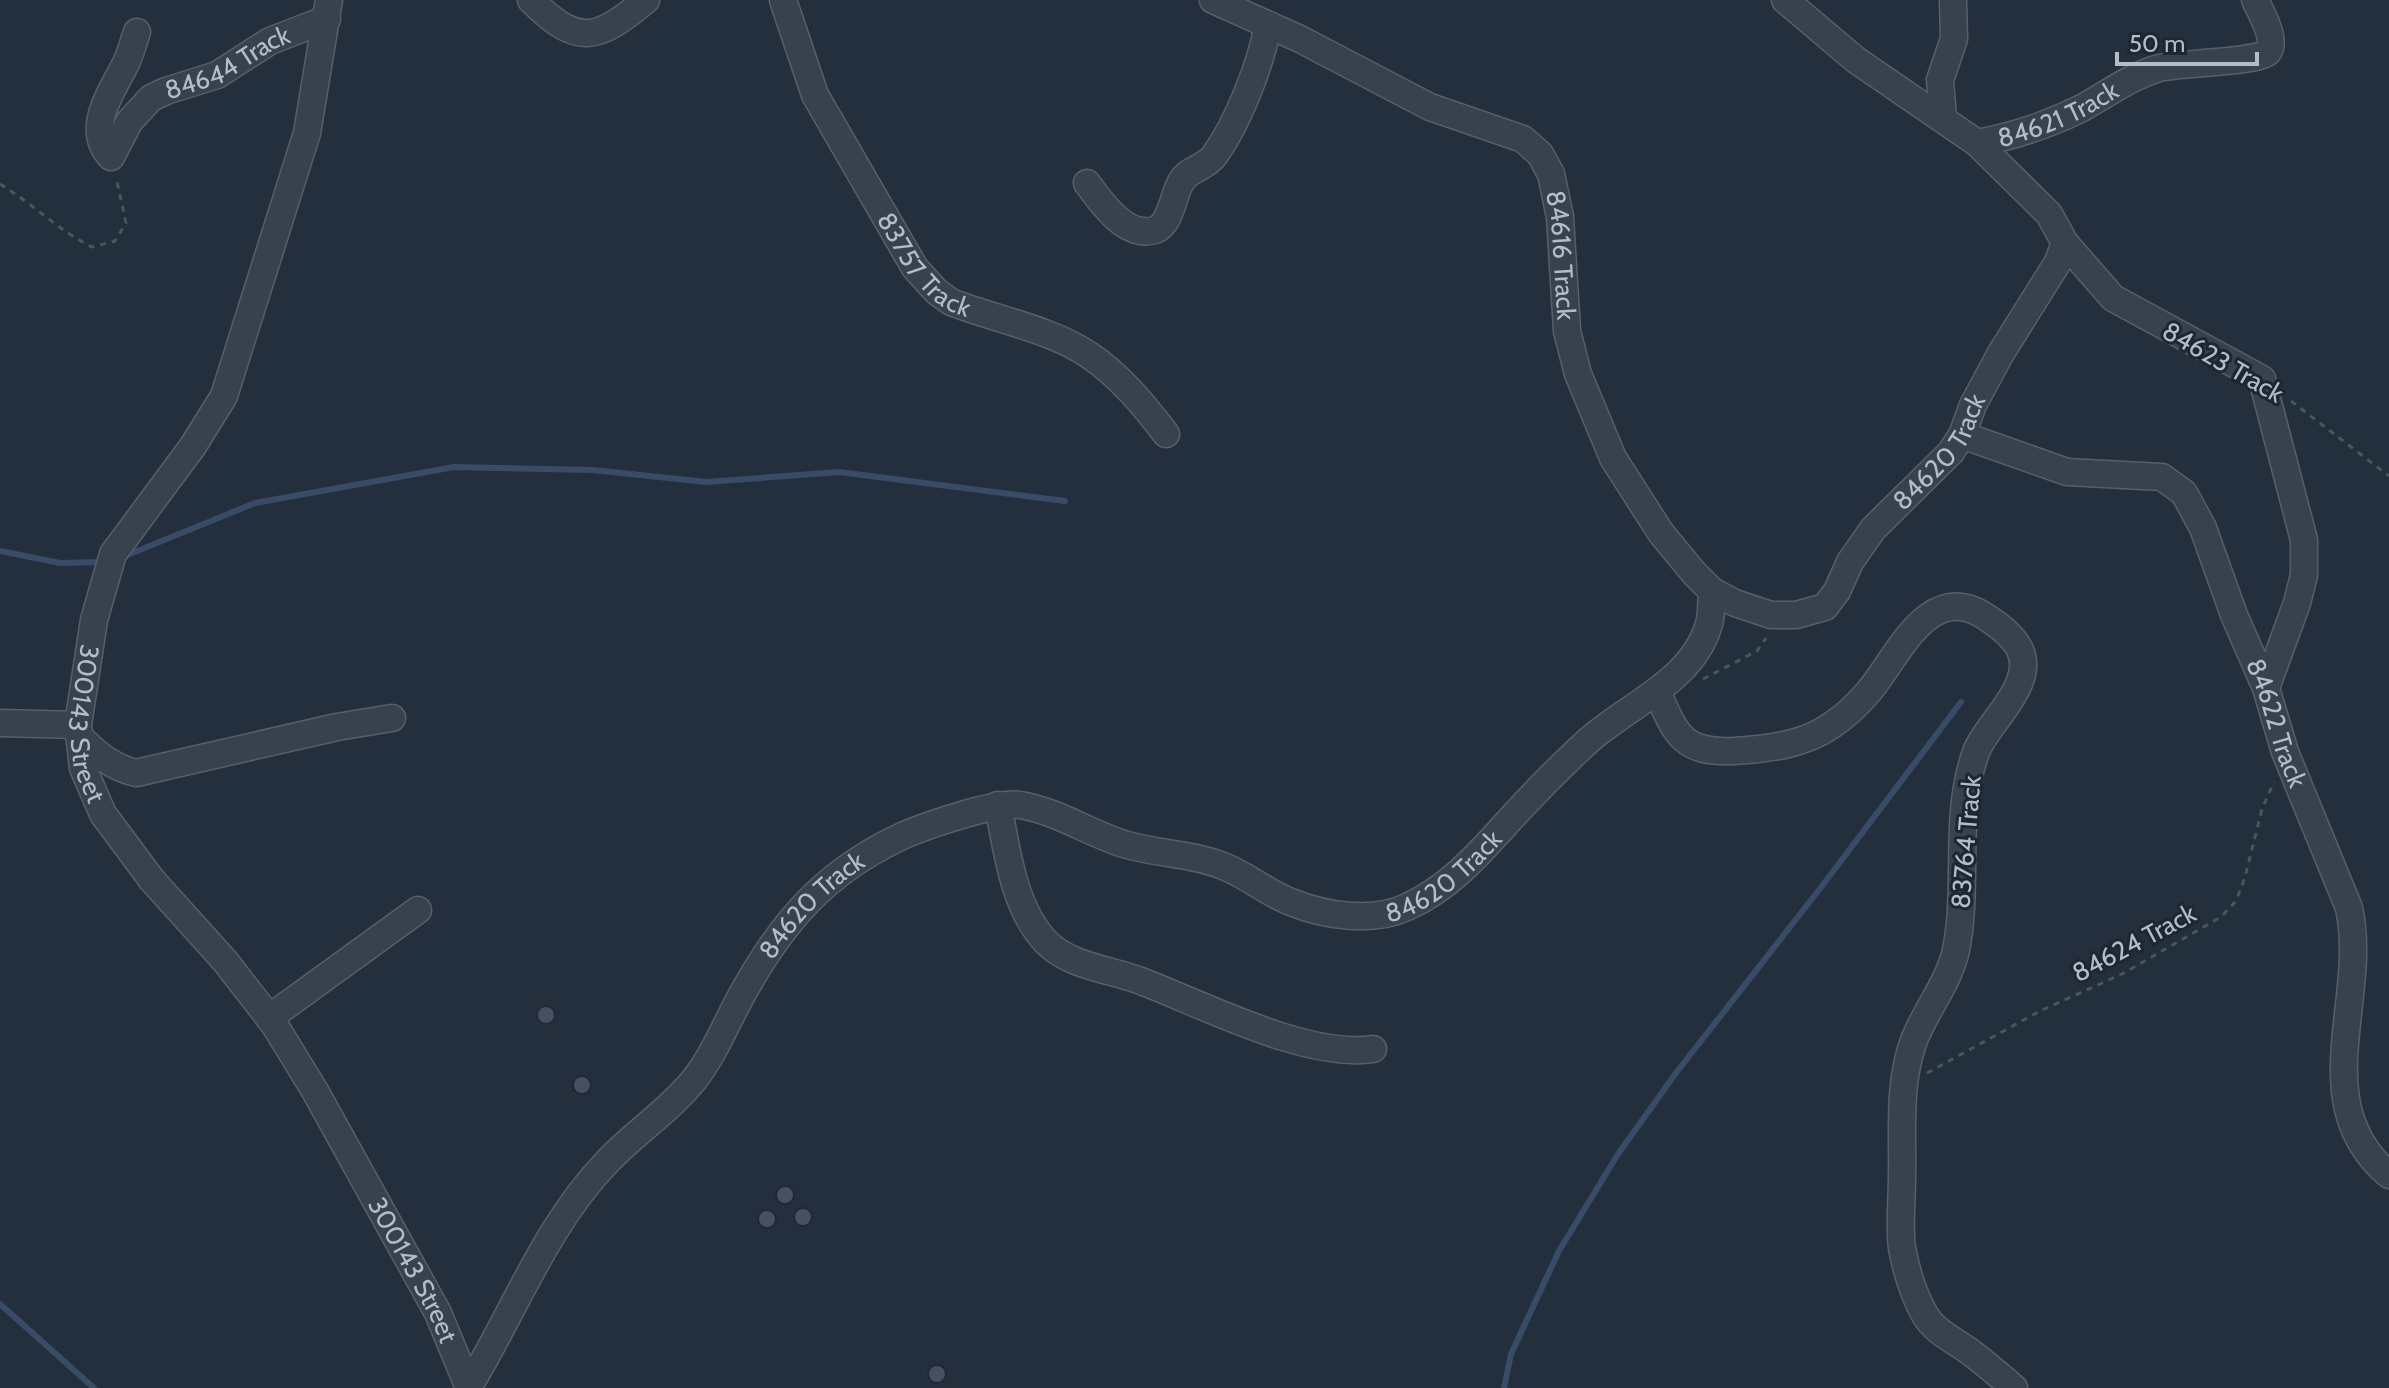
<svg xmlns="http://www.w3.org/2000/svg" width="2389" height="1388" font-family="Cabin,sans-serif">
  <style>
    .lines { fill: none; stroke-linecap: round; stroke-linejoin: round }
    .stream { stroke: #394c67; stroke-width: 6 }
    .building { fill: #455162; stroke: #1f2835; stroke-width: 2 }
    .minor-casing { stroke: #565f6c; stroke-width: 29 }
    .path { stroke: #44595c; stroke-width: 3; stroke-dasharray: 6 6; stroke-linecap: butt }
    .minor { stroke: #38414e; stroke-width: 26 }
    .labels { text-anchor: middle; stroke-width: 6; stroke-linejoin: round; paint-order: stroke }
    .street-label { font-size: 26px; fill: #b4bcc9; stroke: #1d2633 }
  </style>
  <rect width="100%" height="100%" fill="#242f3e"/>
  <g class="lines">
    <!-- stream -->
    <g class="stream">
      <polyline points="0,551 60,563 102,562"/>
      <polyline points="125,556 255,503 454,467 593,470 706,482 839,472 1065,501"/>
      <polyline points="0,1304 94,1388"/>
      <polyline points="1504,1388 1511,1354 1559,1251 1618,1154 1676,1073 1822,886 1961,702"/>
    </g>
  </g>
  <!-- building -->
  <g class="building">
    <circle cx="546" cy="1015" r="9"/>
    <circle cx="582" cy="1085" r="9"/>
    <circle cx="785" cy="1195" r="9"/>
    <circle cx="803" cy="1217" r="9"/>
    <circle cx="767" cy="1219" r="9"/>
    <circle cx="937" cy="1374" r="9"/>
  </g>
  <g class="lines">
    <!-- minor casing -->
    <g class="minor-casing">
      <g id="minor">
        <path id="s1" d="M329,0L307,133L224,396L193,446L113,554L94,620L78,725L83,768L103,814L152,880L225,961L274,1024L315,1091L438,1313L469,1388"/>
        <path d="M531,0C578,47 597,41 646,0"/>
        <path id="s2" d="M783,0L815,95L915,268L937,292L951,302C994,319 1051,329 1089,355C1119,375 1144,405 1166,434"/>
        <path id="s3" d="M1213,0L1300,39L1430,107L1523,139L1540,154L1551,174L1560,217L1567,331L1578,374L1613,458L1661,533L1694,573L1712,591L1735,603L1771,615H1796L1825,607L1837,591L1850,562L1873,529L1951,452L1962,435L1973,405L2001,353L2058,262L2065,243L2049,214L1977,143L1856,60L1785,0"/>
        <path id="s4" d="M137,32C133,43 131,53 126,63C112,92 84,128 111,157L129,122L151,98L166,91L217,75L270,41L327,19"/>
        <polyline points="1943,118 1940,80 1954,39 1953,0"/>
        <path id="s5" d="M1977,143C2015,136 2048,125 2082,108C2107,94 2132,76 2159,68C2179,63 2260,62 2268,52C2277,39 2261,13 2255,0"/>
        <path d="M1087,183C1101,202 1126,239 1155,230C1171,224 1173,195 1181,182C1188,169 1205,168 1214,156C1238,123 1261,64 1268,25"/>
        <polyline points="2065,243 2113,298 2262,379 2304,540 2304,575 2297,603 2266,688"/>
        <path id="s6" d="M1962,435L2067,472L2162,477L2184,493L2203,528L2234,615L2266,688L2285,752L2349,908C2369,999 2304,1103 2389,1175"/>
        <path d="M1657,691C1676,735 1682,753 1734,751C1768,749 1804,745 1832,725C1846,716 1859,703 1870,690C1898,656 1928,582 1983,615C1997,624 2013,635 2020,650C2036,685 1987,723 1976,752C1953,816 1969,885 1956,950C1949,983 1924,1012 1913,1043C1898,1086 1903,1132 1902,1177C1902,1200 1899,1225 1902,1248C1906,1269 1914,1296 1925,1315C1935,1332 1954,1340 1969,1351C1985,1363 1999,1375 2014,1388"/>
        <polyline points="0,723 78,725"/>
        <path d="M79,736C96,754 112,767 136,773L337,727L392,718"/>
        <path d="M998,805C1007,850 1013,907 1046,942C1071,967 1110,969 1141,981C1204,1005 1307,1059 1373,1049"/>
        <polyline points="269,1018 418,910"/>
        <path id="s7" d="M469,1386C514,1312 546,1225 607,1162C635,1132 667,1113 694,1080C715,1053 727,1021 744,991C783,921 825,873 898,838C921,827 997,801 1020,805C1057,811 1089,833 1124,844C1156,854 1191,853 1223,866C1247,875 1267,893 1291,902C1325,916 1373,923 1407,907C1452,887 1484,848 1516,813C1539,788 1563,764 1588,741C1628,705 1693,681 1709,624C1712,614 1711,602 1712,591"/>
      </g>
    </g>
    <!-- path -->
    <g class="path">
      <path d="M0,184C32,203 59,231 92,247L115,241L126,223L116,177"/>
      <polyline points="2291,401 2389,476"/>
      <polyline points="1703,679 1757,651 1766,638"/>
      <polyline points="1927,1073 2040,1011 2122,974 2221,917 2236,901 2245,877 2262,809 2274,782"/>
    </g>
    <!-- minor -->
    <use href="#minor" class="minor"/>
  </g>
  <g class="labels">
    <!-- street labels -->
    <g class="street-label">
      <text dy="9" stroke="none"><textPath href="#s4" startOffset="292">84644 Track</textPath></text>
      <text dy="9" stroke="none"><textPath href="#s5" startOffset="86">84621 Track</textPath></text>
      <text dy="9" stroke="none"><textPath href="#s3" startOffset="468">84616 Track</textPath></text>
      <text dy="9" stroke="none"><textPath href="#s2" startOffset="304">83757 Track</textPath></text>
      <text transform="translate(2223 362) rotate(30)" y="9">84623 Track</text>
      <text dy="9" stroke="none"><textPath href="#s3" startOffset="1160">84620 Track</textPath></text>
      <text dy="9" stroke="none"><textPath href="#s6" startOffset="482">84622 Track</textPath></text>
      <text dy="9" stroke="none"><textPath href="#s1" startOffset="778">300143 Street</textPath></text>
      <text transform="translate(1966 842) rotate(-85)" y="9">83764 Track</text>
      <text dy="9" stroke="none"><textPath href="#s7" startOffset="1290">84620 Track</textPath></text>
      <text dy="9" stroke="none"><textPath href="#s7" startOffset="596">84620 Track</textPath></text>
      <text transform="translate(2134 943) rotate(-28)" y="9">84624 Track</text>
      <text dy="9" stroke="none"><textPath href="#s1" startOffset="1426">300143 Street</textPath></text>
    </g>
  </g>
  <!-- scale -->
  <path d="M2117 52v12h140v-12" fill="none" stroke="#b4bcc9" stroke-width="4"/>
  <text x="2129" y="52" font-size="24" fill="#b4bcc9" stroke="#1d2633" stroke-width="6" paint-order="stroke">50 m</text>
</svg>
